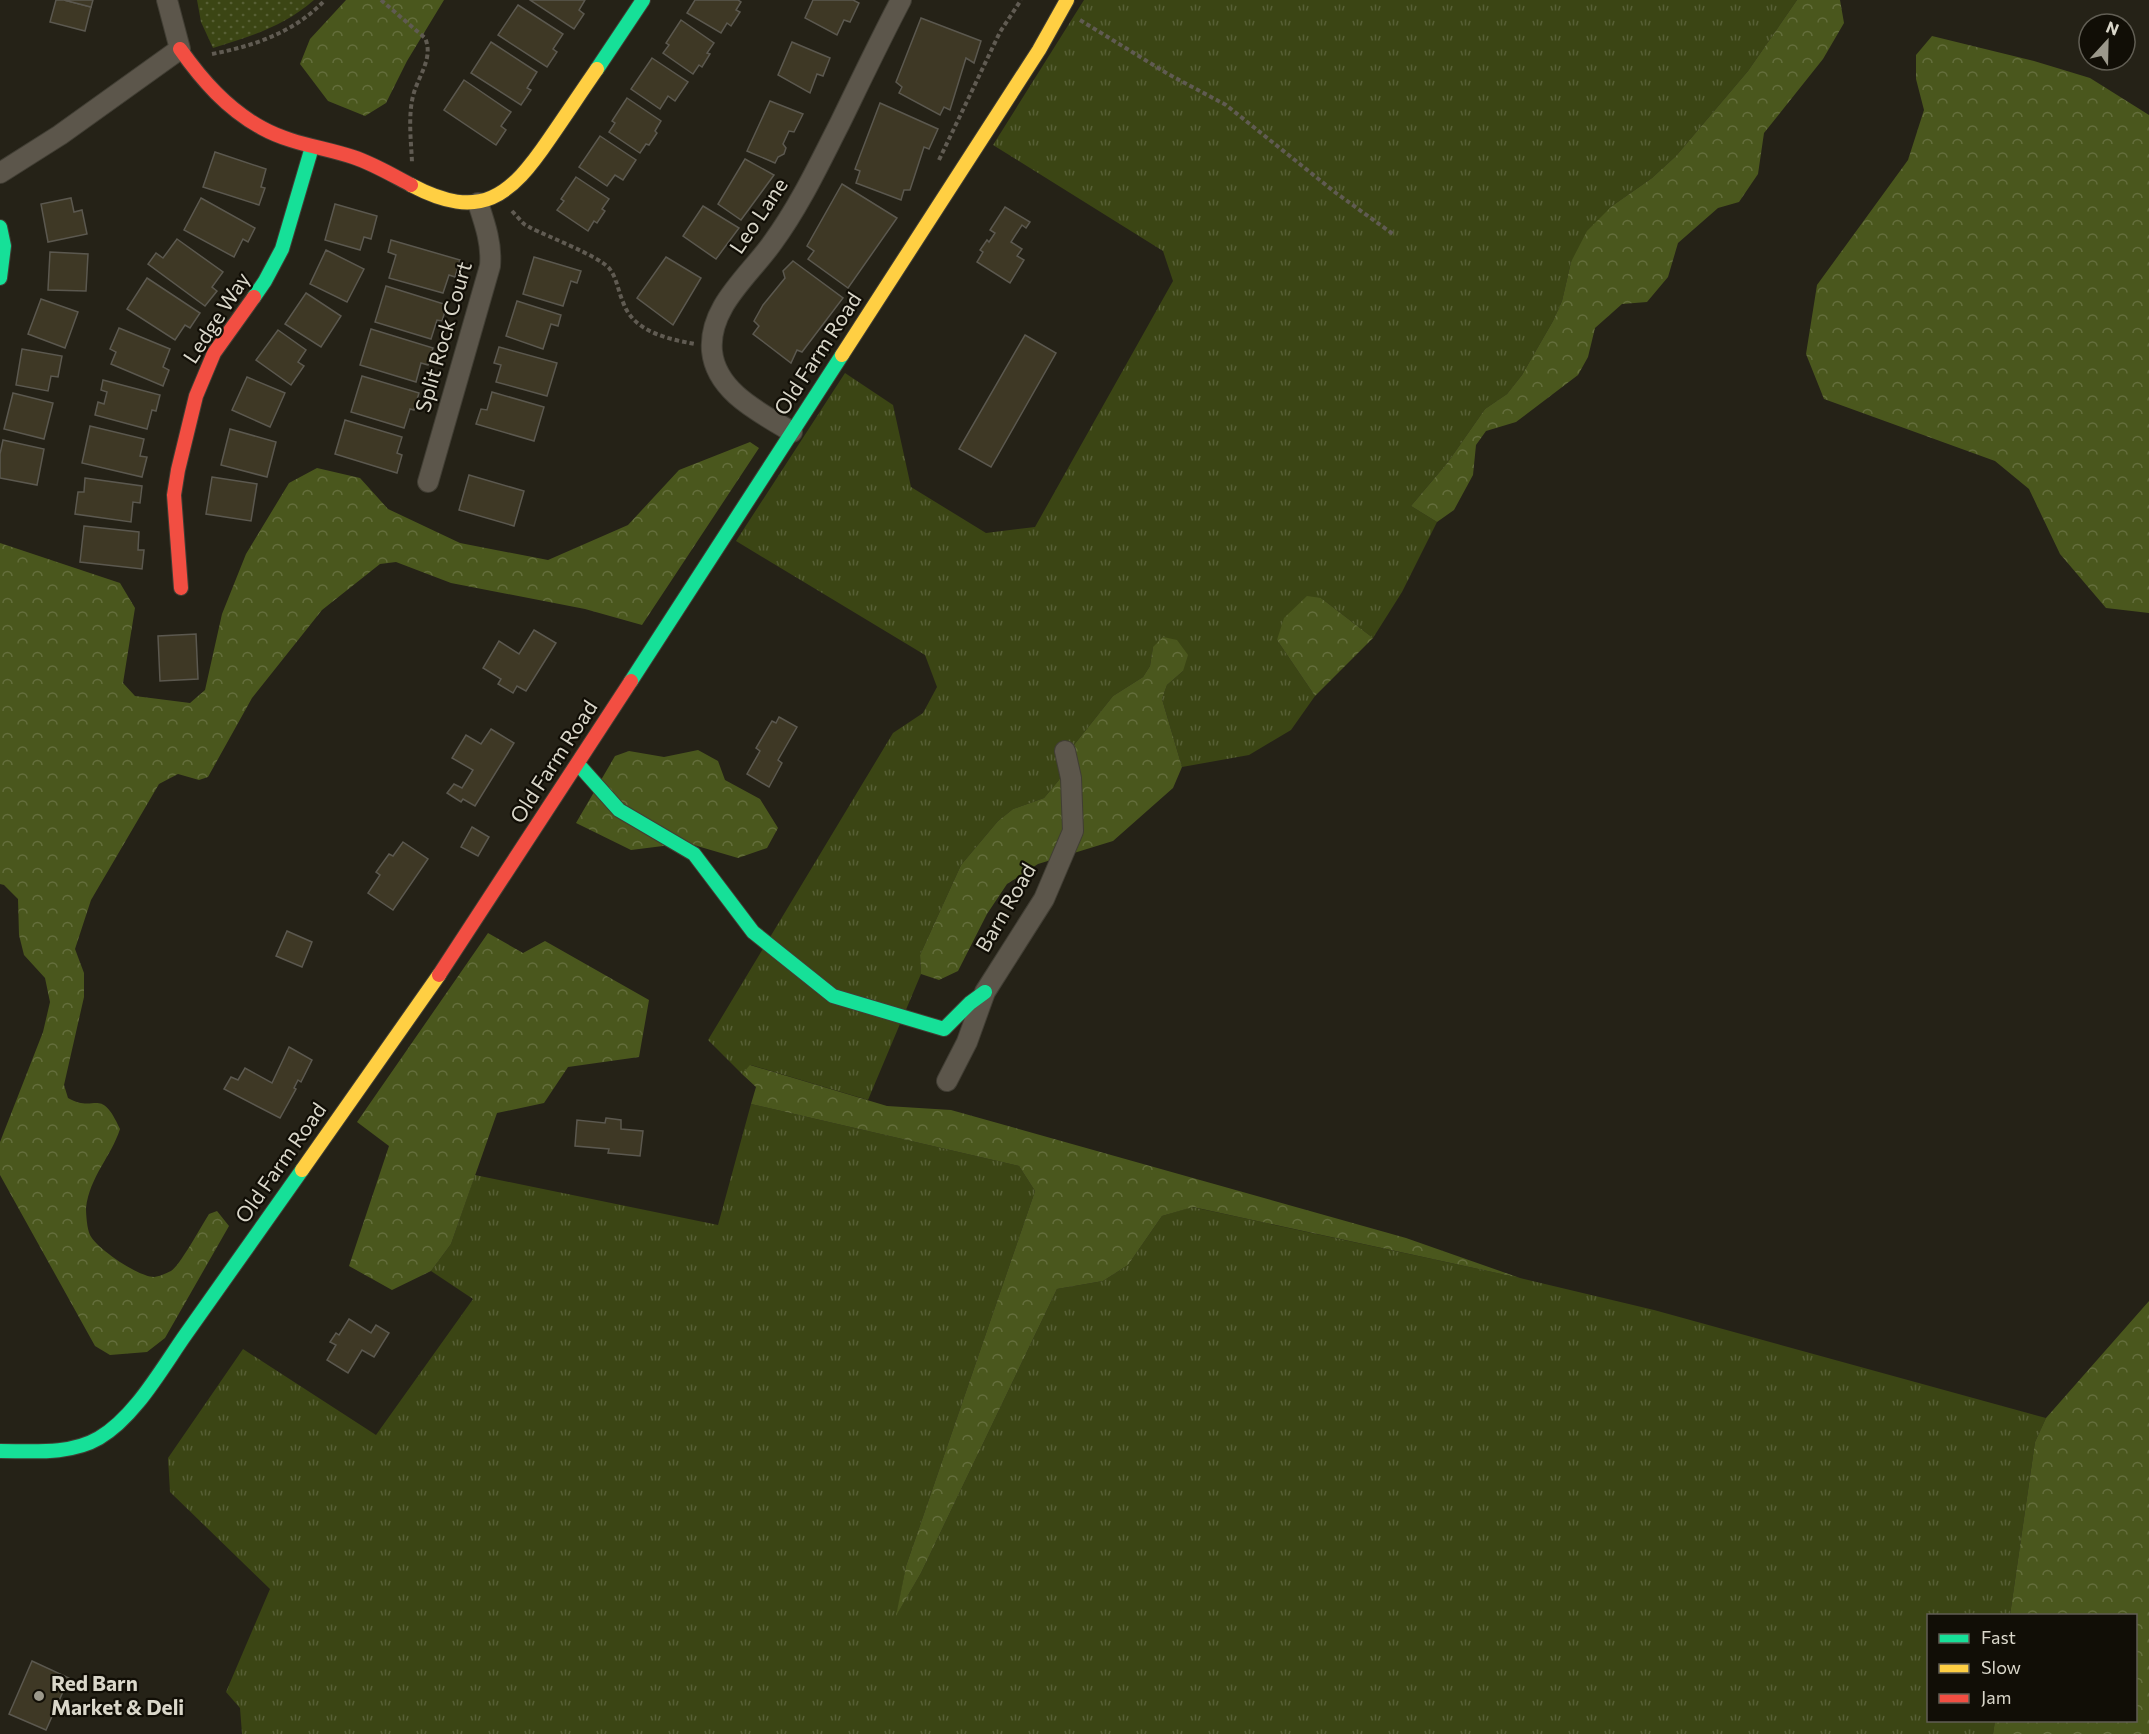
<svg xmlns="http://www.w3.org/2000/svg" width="2149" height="1734" font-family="Commissioner,sans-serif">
<defs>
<pattern id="grass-tufts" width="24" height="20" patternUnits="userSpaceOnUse" patternTransform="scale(1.5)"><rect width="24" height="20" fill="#3b4514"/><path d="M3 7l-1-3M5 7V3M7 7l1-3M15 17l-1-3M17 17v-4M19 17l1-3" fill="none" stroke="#575f35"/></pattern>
<pattern id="forest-crowns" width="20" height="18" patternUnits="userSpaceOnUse" patternTransform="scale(1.5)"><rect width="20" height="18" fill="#4a571d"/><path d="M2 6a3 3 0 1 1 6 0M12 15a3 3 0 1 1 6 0" fill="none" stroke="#646e3c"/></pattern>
<pattern id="park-dots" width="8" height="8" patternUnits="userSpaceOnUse" patternTransform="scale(1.5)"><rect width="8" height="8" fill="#3b4514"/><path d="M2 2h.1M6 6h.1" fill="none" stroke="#575f35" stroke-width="1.8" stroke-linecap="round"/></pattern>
</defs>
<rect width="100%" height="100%" fill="#252217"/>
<!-- grass -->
<g fill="url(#grass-tufts)">
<polygon points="1084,0 1797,0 1748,71 1676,156 1652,178 1612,206 1571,262 1562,301 1553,321 1522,375 1507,394 1485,409 1448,462 1411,506 1437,522 1402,592 1373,638 1321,598 1277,640 1315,696 1291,730 1249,755 1182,767 1162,699 1167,685 1183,671 1153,647 1150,666 1143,677 1113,696 1074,745 1059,780 1044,798 1013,809 998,821 961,865 920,955 921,974 868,1100 751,1065 742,1074 708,1040 893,733 923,713 937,687 925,655 736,541 845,373 893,405 911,487 986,533 1035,527 1173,281 1163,251 993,145"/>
<polygon points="751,1104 1019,1166 1035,1191 906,1566 897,1614 921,1573 1057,1289 1103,1281 1128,1265 1162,1216 1192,1207 1520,1278 1654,1310 2046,1418 2035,1442 2010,1615 1928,1616 1928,1720 1995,1721 1993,1734 242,1734 240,1708 226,1692 270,1589 170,1492 168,1458 243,1349 376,1435 473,1299 431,1271 451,1244 475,1175 718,1225"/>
</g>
<!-- forest -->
<g fill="url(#forest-crowns)">
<polygon points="346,0 444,0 407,61 386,103 365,116 328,101 300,64 310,39"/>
<polygon points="1797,0 1840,0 1844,23 1823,59 1764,133 1758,174 1739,202 1718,208 1678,243 1668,277 1647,302 1622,304 1595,328 1588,357 1578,375 1516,422 1486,431 1476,445 1473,475 1454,510 1437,522 1411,506 1448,462 1485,409 1507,394 1522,375 1553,321 1562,301 1571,262 1587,231 1612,206 1652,178 1676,156 1748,71"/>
<polygon points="1932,36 2034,61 2090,78 2149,115 2149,613 2106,608 2060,554 2029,489 1995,461 1824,399 1806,354 1817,285 1908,160 1924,110 1916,79 1916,55"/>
<path d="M750,442L759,448L642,625L585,609L451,583L396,562L380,564L322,610L252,698L208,777L199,780L178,774L159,784L91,900L75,949L84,973V997L64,1085L68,1098C96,1114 100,1085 120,1129C111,1157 90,1176 86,1208C86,1214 87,1229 90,1235C97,1249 139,1277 154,1277C158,1277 167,1273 171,1271C179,1267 202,1225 209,1214L217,1211L229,1226L165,1338L147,1352L110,1355L95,1346L0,1175V1142L43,1032L50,1002L45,978L24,955L19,935L18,899L4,885L0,884V543L120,583L135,608L123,683L135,696L190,703L205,690L222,614L246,554L289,483L317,468L360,478L388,509L460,543L548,560L628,525L679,470Z"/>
<polygon points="1307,596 1321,598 1373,638 1315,696 1277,640 1284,618"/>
<polygon points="1163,637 1177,640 1188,655 1183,671 1167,685 1162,699 1182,767 1173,788 1113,841 1038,864 1007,884 987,914 958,971 939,980 921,974 920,955 961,865 998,821 1013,809 1044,798 1059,780 1074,745 1113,696 1143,677 1150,666 1153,647"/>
<polygon points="698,750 718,761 725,780 760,799 778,828 767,848 738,858 687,843 631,850 576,823 615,756 629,751 664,757"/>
<polygon points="488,933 523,953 545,941 649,1000 639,1057 568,1067 544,1103 497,1113 451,1244 431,1271 392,1290 349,1266 389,1146 357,1122"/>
<polygon points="750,1065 887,1106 951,1110 1406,1238 1520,1278 1193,1207 1162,1216 1128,1265 1103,1281 1057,1289 921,1573 896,1616 906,1566 1035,1191 1019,1166 751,1104 756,1087 742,1074"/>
<polygon points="2149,1301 2149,1734 1993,1734 1995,1721 2136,1720 2136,1616 2010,1615 2035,1442 2046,1418"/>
</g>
<!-- park -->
<path fill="url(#park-dots)" d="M197,0H314C283,27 251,36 213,48L201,22Z"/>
<!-- building -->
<g fill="#3e3825" stroke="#5b584f" stroke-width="1.5">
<polygon points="56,0 64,0 91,7 85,31 50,22"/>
<polygon points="64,0 93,0 91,7"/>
<polygon points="530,0 585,0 579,10 584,14 574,29"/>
<polygon points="695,0 738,0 741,2 736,10 740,12 731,26 727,23 721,33 687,13"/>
<polygon points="813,0 853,0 859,3 850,22 844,20 837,35 805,18"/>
<polygon points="518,5 563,34 553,49 557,52 547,67 498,35"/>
<polygon points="921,18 981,41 974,63 966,58 950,110 944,107 940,115 899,93 902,87 896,82"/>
<polygon points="681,20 714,43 707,53 710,54 702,67 699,65 693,74 663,53 669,45 666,43"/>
<polygon points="491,42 537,72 527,88 531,90 521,105 471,73"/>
<polygon points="792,42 830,58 823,76 817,74 810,93 778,75"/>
<polygon points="652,58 688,82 675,101 668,96 660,109 631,89"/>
<polygon points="464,80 511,112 501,126 506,130 496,145 444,110"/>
<polygon points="627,98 661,121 655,131 657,133 649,145 646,144 640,153 609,132 615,123 612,121"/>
<polygon points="770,101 803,114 794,132 789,131 783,144 786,148 784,154 778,157 775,163 747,151"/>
<polygon points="880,103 938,129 929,149 924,147 910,190 904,190 901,200 856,183 860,171 855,169"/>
<polygon points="600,136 636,160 623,180 615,175 607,186 579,167"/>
<polygon points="215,152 266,169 261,187 265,188 259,205 203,187"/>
<polygon points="745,159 774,175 741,220 718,204"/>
<polygon points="576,177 609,199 602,209 605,211 597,223 594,221 588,231 557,210 564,201 561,199"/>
<polygon points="842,184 897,218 848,288 808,259 814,251 807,246"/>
<polygon points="71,198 74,212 82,210 87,234 48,242 41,204"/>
<polygon points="201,198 255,228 248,242 243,239 234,257 184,230"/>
<polygon points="335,204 377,216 371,239 364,237 360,250 325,240"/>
<polygon points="703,206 739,228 716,259 683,236"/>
<polygon points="1005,207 1030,222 1026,228 1022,225 1011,242 1022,249 1017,256 1024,260 1010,283 977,262 983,252 980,250 987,240 989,242 995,233 990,230"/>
<polygon points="177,239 223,272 212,287 217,291 205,306 148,264 156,253 163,258"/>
<polygon points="391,240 460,260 455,277 449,275 443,293 389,278 396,255 388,252"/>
<polygon points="326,250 364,269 347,302 310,284"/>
<polygon points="50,252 88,254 86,291 48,290"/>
<polygon points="534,257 581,271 577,283 571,281 563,306 523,294"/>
<polygon points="666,257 701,278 673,325 637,298"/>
<polygon points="793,261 843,298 802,352 797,350 791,363 753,334 759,326 754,321 763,305 785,278 783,271"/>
<polygon points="147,278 200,313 190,328 185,325 175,340 127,309"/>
<polygon points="386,286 447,305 442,321 437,320 431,339 375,322"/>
<polygon points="306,293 341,316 321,347 285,324"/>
<polygon points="41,299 78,312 65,348 28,334"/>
<polygon points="517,301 561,315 558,326 551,324 543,349 506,336"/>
<polygon points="119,328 170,349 163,367 169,370 163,386 111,364 116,352 110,349"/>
<polygon points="371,329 433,348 428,365 421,363 416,382 360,365"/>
<polygon points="278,330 306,350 298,362 304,366 291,385 256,360"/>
<polygon points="1025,335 1056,353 991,467 959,449"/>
<polygon points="499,347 557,363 547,396 496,382 501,365 494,363"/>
<polygon points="22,349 62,356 58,377 51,376 48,391 16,385"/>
<polygon points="362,376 419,393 414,410 410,409 404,428 351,412"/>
<polygon points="247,377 285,393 270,427 232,410"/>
<polygon points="103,380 160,395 156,411 152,410 147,429 95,415 98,402 104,404 107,392 101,390"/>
<polygon points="492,392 544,407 534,441 476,424 481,409 487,410"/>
<polygon points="13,393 53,403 44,439 4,429"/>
<polygon points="345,420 402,437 397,453 402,455 397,473 335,454"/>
<polygon points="90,426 144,439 140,456 147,457 142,477 82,463"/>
<polygon points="230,429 276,442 267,477 221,465"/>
<polygon points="3,440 44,449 37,485 0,478 0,454"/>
<polygon points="469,475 524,491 514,526 459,510"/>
<polygon points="212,477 257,484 251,521 206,514"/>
<polygon points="85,478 142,486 140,503 133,502 131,522 75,514 78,492 84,492"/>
<polygon points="84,526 139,532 138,550 144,550 142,569 80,562"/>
<polygon points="534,630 556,643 526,691 517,686 513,693 498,684 501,679 483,668 499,641 519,654"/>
<polygon points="196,634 198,679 160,681 158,636"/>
<polygon points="779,717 797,727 778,760 782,763 769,787 747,774 760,751 756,748 772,721 776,723"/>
<polygon points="491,729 514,743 475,806 463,799 461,802 447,793 454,784 462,788 473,770 452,758 466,735 481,744"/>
<polygon points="472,827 489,837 478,856 461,847"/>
<polygon points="403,842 428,859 393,910 368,893 380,875 376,872 389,854 393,856"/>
<polygon points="287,931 312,942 302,967 276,956"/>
<polygon points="289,1047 312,1060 301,1082 298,1080 294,1088 296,1089 280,1118 224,1089 231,1077 238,1080 245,1068 272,1083"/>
<polygon points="606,1118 621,1120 621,1129 643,1131 640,1156 608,1153 609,1149 575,1146 577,1120 605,1123"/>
<polygon points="349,1319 371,1333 376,1325 389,1333 374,1357 362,1350 348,1373 327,1360 336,1345 330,1342 336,1333 339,1335"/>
<polygon points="32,1661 69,1678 46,1730 9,1714"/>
</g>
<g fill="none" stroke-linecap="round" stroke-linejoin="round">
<defs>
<g id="street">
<polyline points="0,173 60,135 180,49 167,0"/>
<path d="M792,432C761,413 716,392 712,351C708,307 750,275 773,242C800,205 819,164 840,123C860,82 880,40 901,0"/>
<path d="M428,482L490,266C492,244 485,224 478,203"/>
<polyline points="947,1081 967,1042 985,992 1044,899 1073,831 1071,778 1065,751"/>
</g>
<g id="fast">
<polyline points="597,69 643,0"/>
<polyline points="0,227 4,246 0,278"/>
<polyline points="254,297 265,281 282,249 312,147"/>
<polyline points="631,681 842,355"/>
<polyline points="578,764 619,810 694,854 753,932 833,996 944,1029 970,1003 985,992"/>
<path d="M0,1451C32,1451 70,1455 99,1438C135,1417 162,1368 186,1334C225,1279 264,1224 302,1170"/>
</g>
<g id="slow">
<path d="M411,185C481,222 510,197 550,138C566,115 581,92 597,69"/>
<polyline points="842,355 1039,50 1067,0"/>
<polyline points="302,1170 439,975"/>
</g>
<g id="jam">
<path d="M180,49C202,80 227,109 262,128C291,144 323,147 353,157C374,164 392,175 411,185"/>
<polyline points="181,588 174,495 178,470 196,396 214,353 254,297"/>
<polyline points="439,975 631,681"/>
</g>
</defs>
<!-- street casing -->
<use href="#street" stroke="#413e34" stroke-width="22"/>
<!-- fast casing -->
<use href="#fast" stroke="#413e34" stroke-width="16"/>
<!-- slow casing -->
<use href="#slow" stroke="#413e34" stroke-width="16"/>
<!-- jam casing -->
<use href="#jam" stroke="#413e34" stroke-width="16"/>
<!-- path -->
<g stroke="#605b52" stroke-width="4" stroke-dasharray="4.5 3" stroke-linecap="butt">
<path d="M381,0L425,38C434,58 418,76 413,96C408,117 411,140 412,162"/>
<polyline points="1080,20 1168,74 1226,105 1336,193 1393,234"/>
<path d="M212,54C254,46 295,32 325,0"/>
<polyline points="939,160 1000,32 1021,0"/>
<path d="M512,211L524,224L531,228C549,237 598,256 609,268C617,278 618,291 623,302C633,332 668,339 695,344"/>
</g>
<!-- street -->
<use href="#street" stroke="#5c564b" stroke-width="20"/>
<!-- fast -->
<use href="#fast" stroke="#16e098" stroke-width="14"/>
<!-- slow -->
<use href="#slow" stroke="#ffcf43" stroke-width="14"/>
<!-- jam -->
<use href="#jam" stroke="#f24e42" stroke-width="14"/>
</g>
<!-- markers -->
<circle fill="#9b988b" stroke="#110e06" stroke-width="2" cx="39" cy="1696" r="6"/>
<g text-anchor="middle" stroke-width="4.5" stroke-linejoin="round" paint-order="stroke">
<!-- street labels -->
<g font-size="21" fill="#dad7ca" stroke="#110e06">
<text transform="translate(759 216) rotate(-56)" y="7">Leo Lane</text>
<text transform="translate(217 318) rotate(-57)" y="7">Ledge Way</text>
<text transform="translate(444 337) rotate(-74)" y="7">Split Rock Court</text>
<text transform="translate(818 354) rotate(-57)" y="7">Old Farm Road</text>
<text transform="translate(554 762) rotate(-57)" y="7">Old Farm Road</text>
<text transform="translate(1006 908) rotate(-60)" y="7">Barn Road</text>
<text transform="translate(281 1163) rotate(-55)" y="7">Old Farm Road</text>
</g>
<!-- poi labels -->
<g font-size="21" font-weight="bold" fill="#dad7ca" stroke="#110e06" text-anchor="start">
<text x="51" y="1691">Red Barn<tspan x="51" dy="24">Market &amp; Deli</tspan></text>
</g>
</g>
<!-- legend -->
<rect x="1927" y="1614" width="210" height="108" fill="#110e06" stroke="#615e54" stroke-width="1.5"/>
<rect x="1939" y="1634" width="30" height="9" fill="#16e098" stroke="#615e54" stroke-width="1.5"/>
<text x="1981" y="1644" font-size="18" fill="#dad7ca">Fast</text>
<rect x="1939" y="1664" width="30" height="9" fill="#ffcf43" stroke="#615e54" stroke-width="1.5"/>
<text x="1981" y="1674" font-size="18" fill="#dad7ca">Slow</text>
<rect x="1939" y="1694" width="30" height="9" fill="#f24e42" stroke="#615e54" stroke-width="1.5"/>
<text x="1981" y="1704" font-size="18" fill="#dad7ca">Jam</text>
<!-- north arrow -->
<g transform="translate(2107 42) rotate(22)"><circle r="28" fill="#110e06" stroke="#615e54" stroke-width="1.5"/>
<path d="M0-4.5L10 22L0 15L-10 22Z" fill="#9b988b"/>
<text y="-9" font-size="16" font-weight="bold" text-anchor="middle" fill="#dad7ca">N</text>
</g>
</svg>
